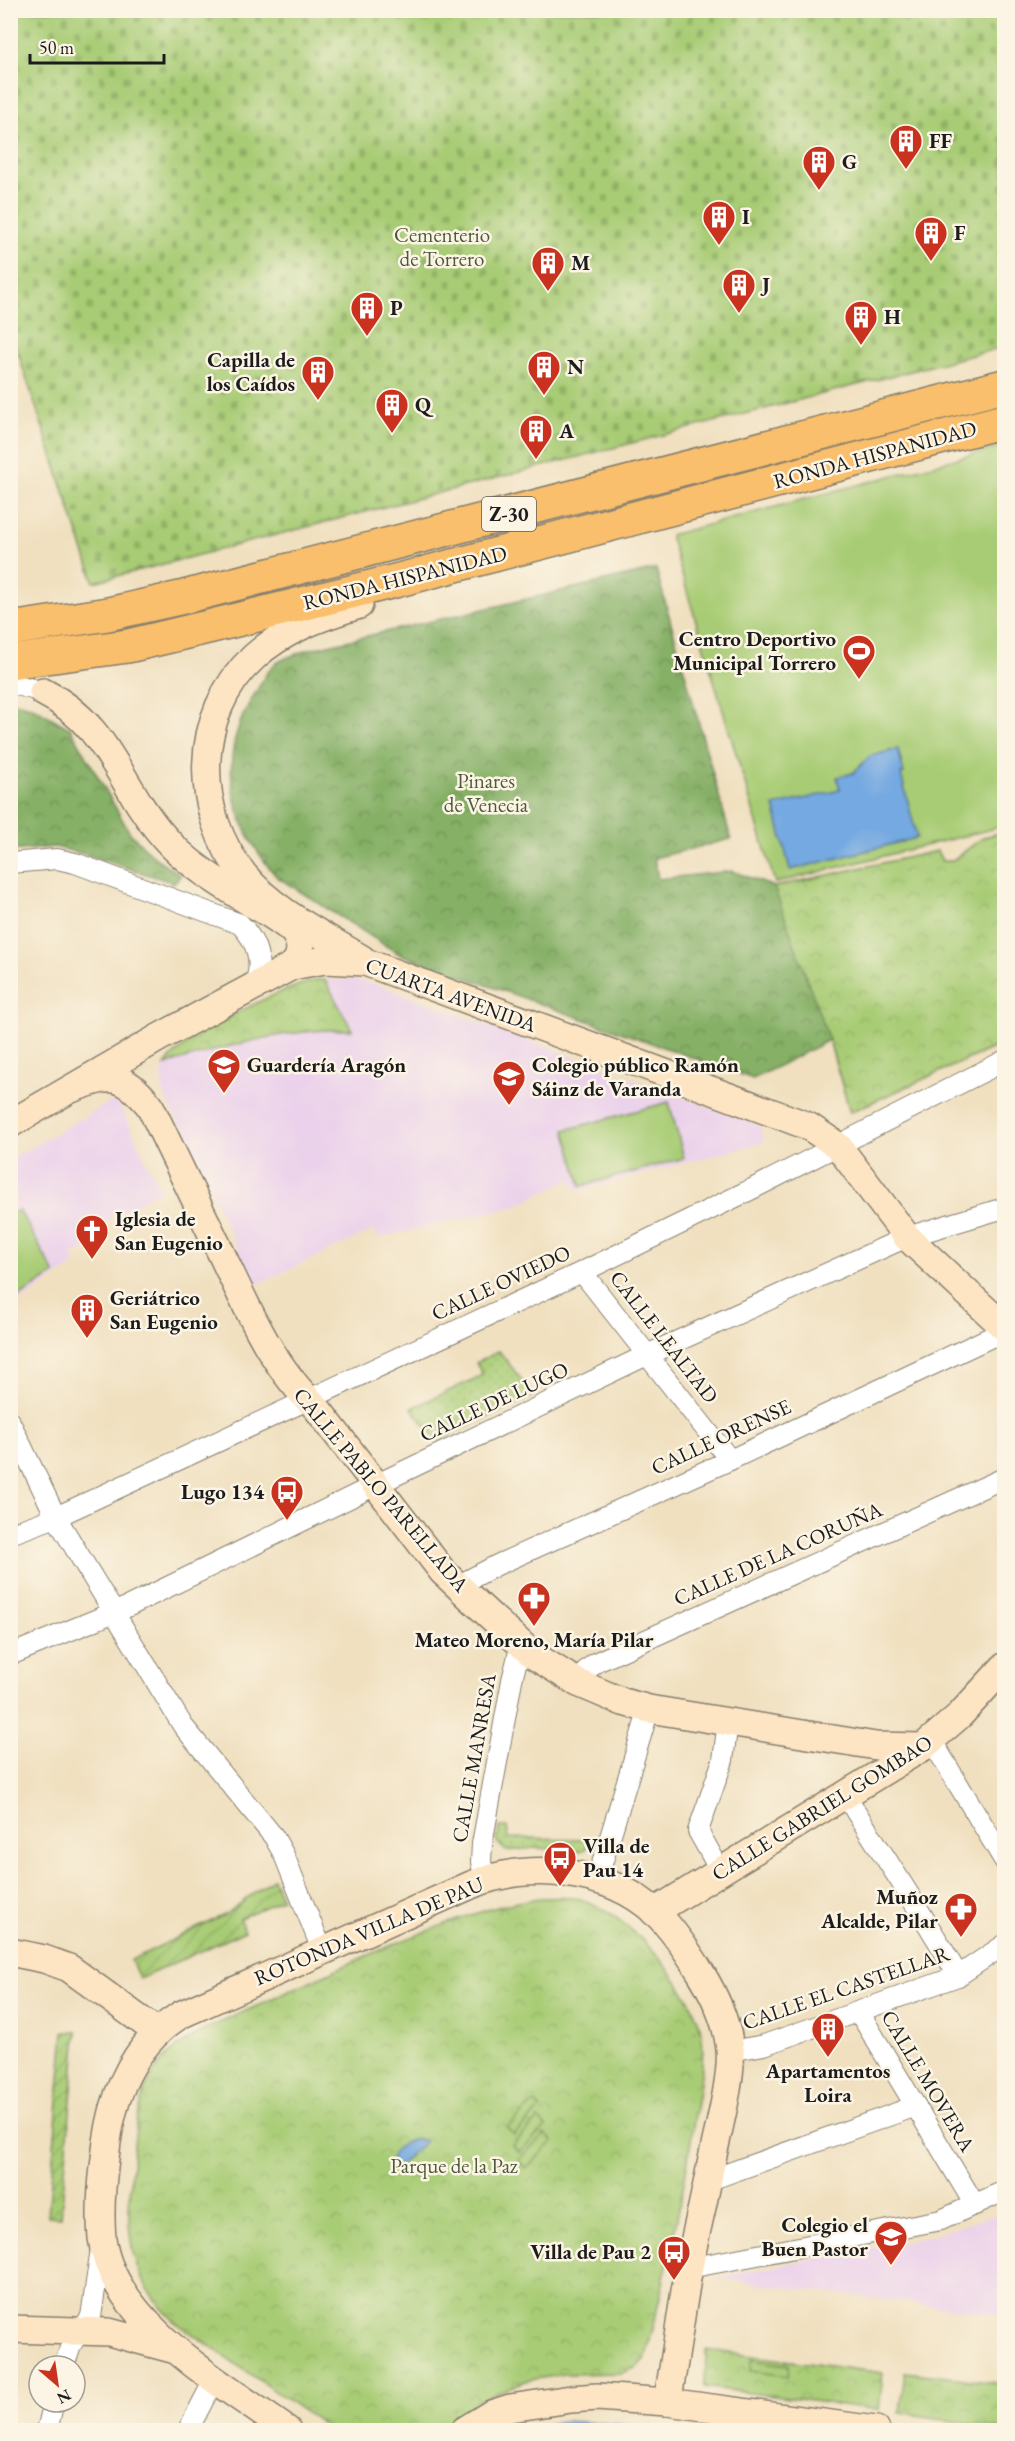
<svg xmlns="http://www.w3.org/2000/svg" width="1015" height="2441" font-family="'EB Garamond',serif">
<defs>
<pattern id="grass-dots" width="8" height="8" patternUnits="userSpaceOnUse" patternTransform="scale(1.5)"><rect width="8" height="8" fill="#a8cc75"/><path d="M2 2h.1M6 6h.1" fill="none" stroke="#90af65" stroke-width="1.8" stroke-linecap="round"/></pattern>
<pattern id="forest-crowns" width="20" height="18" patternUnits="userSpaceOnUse" patternTransform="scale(1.5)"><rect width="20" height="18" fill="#86b066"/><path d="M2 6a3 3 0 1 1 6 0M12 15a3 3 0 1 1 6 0" fill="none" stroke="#6d8e53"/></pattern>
<pattern id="cemetery-stones" width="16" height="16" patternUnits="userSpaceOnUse" patternTransform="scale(1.5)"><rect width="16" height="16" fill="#a8cc75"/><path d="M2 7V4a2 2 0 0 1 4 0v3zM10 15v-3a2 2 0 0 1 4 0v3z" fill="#90af65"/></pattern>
<pattern id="park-crowns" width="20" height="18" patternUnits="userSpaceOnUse" patternTransform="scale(1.5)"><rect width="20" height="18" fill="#a8cc75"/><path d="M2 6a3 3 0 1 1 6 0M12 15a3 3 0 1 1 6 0" fill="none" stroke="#90af65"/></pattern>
<pattern id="garden-furrows" width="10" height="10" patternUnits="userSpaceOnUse" patternTransform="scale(1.5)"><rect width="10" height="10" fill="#a8cc75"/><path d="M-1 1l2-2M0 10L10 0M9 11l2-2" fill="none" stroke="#90af65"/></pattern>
</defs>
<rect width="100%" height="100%" fill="#fcf5e5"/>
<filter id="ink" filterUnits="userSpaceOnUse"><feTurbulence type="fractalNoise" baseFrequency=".0167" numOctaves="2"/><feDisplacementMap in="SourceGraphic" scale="12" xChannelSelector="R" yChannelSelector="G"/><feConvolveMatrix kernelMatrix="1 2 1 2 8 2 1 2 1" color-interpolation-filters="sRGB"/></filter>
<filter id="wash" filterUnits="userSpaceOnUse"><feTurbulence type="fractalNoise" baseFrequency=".008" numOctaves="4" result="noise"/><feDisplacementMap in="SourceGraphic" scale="24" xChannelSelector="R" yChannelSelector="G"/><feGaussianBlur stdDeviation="1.35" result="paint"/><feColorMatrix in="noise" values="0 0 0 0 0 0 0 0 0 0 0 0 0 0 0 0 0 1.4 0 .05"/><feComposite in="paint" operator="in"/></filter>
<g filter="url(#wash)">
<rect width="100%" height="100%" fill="#f0e0c0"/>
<!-- built -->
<g fill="#ebd1eb">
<polygon points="325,980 354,980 379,985 760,1126 764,1142 577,1191 571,1179 513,1207 378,1238 373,1230 255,1285 163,1091 162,1075 165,1065 229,1045 274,1035 325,1029 351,1030"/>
<polygon points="112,1101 119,1103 160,1190 102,1223 109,1237 72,1255 75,1264 11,1308 11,1159"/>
<polygon points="1004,2211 1004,2315 715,2278 932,2236"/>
</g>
<!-- grass -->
<g fill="url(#grass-dots)" stroke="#627448" stroke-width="1.5">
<polygon points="499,1351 534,1396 437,1441 412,1408 483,1375 476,1363"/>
<polygon points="499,1827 507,1827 509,1838 595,1839 591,1845 581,1851 535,1848 506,1851 497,1842"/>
</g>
<!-- forest -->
<g fill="url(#forest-crowns)" stroke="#516641" stroke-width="1.5">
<path d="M656,569L731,839L654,858L658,879L732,871L774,887L937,851L942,861L953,860L984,837L1004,832V1043L850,1112L829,1040L753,1079L399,954L277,877C229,822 214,756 256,692C261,684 266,671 274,665C281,658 298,654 307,650Z"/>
<polygon points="11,701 31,706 71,729 130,833 154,857 181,875 174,883 84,854 55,847 11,851"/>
</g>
<!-- cemetery -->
<polygon fill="url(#cemetery-stones)" stroke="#627448" stroke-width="1.5" points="10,11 1004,11 1004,347 94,582 11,332"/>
<!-- park -->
<g fill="url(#park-crowns)" stroke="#627448" stroke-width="1.5">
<polygon points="1004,832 1004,1043 850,1112 829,1040 774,887 937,851 942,861 953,860 984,837"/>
<path d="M317,980H325L352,1030C287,1028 227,1046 165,1065C187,1034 279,988 317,980Z"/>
<path d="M539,1898C552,1898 567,1896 580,1899C625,1910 697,1990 702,2037C705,2066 697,2098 693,2127C685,2183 674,2237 661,2292C656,2314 652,2337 645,2358L637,2367L622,2373L564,2374L525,2381L479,2401L439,2430H331L178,2324C137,2289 125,2246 130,2194C133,2155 134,2095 160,2063C185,2034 227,2020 261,2004C306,1983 351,1962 397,1943C444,1924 489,1906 539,1898Z"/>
<polygon points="706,2350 883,2373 879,2410 705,2387"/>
<polygon points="905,2372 1004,2384 1004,2430 900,2412"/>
</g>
<!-- garden -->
<g fill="url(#garden-furrows)" stroke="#627448" stroke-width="1.5">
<polygon points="273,1879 282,1899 240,1918 245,1931 139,1979 131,1960 226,1914"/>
<polygon points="64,2032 77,2032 61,2217 48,2216"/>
</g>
<!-- pitch -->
<g fill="#a8cc75" stroke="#627448" stroke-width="1.5">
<polygon points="1004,446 1004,826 775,883 670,535"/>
<polygon points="669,1102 684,1158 581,1186 565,1130"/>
<polygon points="19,1210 55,1274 11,1302 11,1214"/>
<polygon points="534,2102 541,2109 514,2135 507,2128"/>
<polygon points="539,2119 546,2127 519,2152 512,2145"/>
<polygon points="545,2134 553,2142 526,2168 518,2160"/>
<polygon points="752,2360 789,2365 788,2376 751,2371"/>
</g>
<!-- water -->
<g fill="#75a9e1" stroke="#48627e" stroke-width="1.5">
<polygon points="898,749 904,773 901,774 917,838 790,870 774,806 840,790 837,777 853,773 870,756"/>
<path d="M414,2138L426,2141L391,2172C388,2154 398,2145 414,2138Z"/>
<polygon points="562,2421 617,2424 667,2430 524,2430"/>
</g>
</g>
<g filter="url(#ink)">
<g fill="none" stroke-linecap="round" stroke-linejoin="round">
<defs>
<g id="street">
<polyline points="10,683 43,692"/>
<path d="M10,863L57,859L75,863L240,924C257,942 264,962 254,986"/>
<polyline points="582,1272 730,1460"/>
<polyline points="10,1422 56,1517 183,1726 274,1837 284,1855 322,1950"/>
<polyline points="10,1534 56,1517 582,1272 752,1189 1004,1061"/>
<polyline points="457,1586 497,1565 730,1460 1004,1331"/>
<polyline points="10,1655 127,1607 390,1478 649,1354 907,1237 1004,1208"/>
<polyline points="578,1683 588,1669 597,1662 1004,1478"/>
<polyline points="932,1741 1004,1860"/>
<path d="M846,1796C883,1856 924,1914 958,1976"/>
<polyline points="721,1872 698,1831 723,1760 728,1722"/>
<polyline points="485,1880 481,1862 482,1844 512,1680 521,1644"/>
<polyline points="597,1880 649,1709"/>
<polyline points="859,2012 975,2205"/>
<polyline points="730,2051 764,2045 958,1976 1004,1945"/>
<polyline points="707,2181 916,2106"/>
<polyline points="689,2268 941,2220 1004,2191"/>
<polyline points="64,2366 72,2343 91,2317 101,2248"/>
<polyline points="47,2430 54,2402"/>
<polyline points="188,2430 215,2378"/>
</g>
<g id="secondary">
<path d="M359,605C322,616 283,630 254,657C192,714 193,812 244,875C274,912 322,934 362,959"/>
<path d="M43,692C110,725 118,785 164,837C188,865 221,884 251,903C265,911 281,920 293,931C302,943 303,956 292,966"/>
<path d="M71,1089C111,1074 122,1072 150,1106C174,1155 198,1205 222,1255C247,1307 272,1367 316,1407L443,1572L488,1614L533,1655L578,1683L623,1702L649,1709L876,1746L923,1747"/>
<polyline points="10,1124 160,1037 292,966 325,960 365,962 808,1126 838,1146 907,1237 1004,1327"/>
<polyline points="654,1912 923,1747 960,1715 1004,1667"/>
<polyline points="10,1952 44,1959 69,1968 157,2032"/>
<polyline points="10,2329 109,2332 172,2349"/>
<path d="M287,2430C224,2385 112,2322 102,2238C99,2206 103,2173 107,2142C114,2091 135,2044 180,2015L471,1885C528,1861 608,1869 655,1912C673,1929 688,1952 701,1973C715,1996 727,2022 730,2049C733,2080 715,2141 709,2174C703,2205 695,2236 689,2267C681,2312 676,2357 667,2402"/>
<polyline points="465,2430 491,2414 510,2408 571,2399 597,2397 667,2402 876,2430"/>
</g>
<g id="highway">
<polyline points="10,629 108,614 184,597 1004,386"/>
<polyline points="10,662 128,646 208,627 395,581 1004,421"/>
</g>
</defs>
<!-- street casing -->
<use href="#street" stroke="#867e6e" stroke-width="22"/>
<!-- secondary casing -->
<use href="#secondary" stroke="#867e6e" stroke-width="30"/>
<!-- highway casing -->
<use href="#highway" stroke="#867e6e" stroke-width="36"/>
<!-- street -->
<use href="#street" stroke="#fff" stroke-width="20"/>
<!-- secondary -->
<use href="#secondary" stroke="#fde5c4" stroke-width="27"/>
<!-- highway -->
<use href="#highway" stroke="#f9bf6c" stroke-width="33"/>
</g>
</g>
<!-- icons -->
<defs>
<symbol id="building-pin" viewBox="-11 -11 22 30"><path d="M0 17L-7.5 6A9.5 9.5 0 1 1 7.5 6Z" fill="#c8321e" stroke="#fcf5e5"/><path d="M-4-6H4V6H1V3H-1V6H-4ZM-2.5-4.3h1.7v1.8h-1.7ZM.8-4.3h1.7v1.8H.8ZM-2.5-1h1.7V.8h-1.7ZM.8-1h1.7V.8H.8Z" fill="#fff"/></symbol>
<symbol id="stadium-pin" viewBox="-11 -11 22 30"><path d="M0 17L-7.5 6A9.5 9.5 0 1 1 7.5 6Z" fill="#c8321e" stroke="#fcf5e5"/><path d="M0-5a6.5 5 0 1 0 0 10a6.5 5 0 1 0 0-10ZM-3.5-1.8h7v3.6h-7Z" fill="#fff"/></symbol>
<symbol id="school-pin" viewBox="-11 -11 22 30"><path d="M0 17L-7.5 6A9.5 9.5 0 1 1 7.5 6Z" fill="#c8321e" stroke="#fcf5e5"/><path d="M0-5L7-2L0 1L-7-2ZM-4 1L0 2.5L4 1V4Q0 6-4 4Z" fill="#fff"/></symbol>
<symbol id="church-pin" viewBox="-11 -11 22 30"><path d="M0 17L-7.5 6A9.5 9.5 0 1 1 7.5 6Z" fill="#c8321e" stroke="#fcf5e5"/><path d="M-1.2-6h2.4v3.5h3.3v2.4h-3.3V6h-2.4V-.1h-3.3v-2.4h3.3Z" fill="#fff"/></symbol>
<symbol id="bus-pin" viewBox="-11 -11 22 30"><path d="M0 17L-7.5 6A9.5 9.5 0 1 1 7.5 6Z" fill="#c8321e" stroke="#fcf5e5"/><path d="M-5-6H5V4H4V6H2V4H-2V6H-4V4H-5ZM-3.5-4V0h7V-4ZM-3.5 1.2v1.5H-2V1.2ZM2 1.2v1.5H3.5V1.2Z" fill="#fff"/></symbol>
<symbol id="pharmacy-pin" viewBox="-11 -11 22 30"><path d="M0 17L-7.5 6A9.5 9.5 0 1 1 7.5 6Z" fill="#c8321e" stroke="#fcf5e5"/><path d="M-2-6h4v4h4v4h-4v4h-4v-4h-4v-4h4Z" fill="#fff"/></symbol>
</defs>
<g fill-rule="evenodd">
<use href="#building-pin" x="887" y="122" width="38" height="52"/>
<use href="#building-pin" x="800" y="143" width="38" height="52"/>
<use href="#building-pin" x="700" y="198" width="38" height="52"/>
<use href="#building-pin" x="912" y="214" width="38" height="52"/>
<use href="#building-pin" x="529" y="244" width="38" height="52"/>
<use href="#building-pin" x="720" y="266" width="38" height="52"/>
<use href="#building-pin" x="348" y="289" width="38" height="52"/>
<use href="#building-pin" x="842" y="298" width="38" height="52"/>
<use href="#building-pin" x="525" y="348" width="38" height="52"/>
<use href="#building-pin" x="299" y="353" width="38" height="52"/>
<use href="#building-pin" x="373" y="386" width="38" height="52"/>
<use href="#building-pin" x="517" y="412" width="38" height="52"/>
<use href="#stadium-pin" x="840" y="632" width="38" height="52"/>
<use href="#school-pin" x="205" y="1046" width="38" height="52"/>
<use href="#school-pin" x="490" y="1058" width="38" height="52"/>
<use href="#church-pin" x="73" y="1212" width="38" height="52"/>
<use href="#building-pin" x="68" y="1291" width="38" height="52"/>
<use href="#bus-pin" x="268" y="1473" width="38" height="52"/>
<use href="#pharmacy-pin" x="515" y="1579" width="38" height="52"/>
<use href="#bus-pin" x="541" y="1839" width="38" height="52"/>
<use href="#pharmacy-pin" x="942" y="1890" width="38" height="52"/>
<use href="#building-pin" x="809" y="2010" width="38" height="52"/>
<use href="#school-pin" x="872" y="2218" width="38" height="52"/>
<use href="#bus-pin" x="655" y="2233" width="38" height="52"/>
</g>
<g text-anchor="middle" stroke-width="5" stroke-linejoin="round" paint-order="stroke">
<!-- shield labels -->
<rect fill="#fcf5e5" stroke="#5f5d58" stroke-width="1.5" x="482" y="497" width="54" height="34" rx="4.5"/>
<g font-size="20" font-weight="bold" fill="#1c1c1c">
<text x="509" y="521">Z-30</text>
</g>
<!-- poi labels -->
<g font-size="21" font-weight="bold" fill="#1c1c1c" stroke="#fcf5e5" text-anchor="start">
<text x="929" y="148">FF</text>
<text x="842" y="169">G</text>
<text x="742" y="224">I</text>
<text x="954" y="240">F</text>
<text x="571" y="270">M</text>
<text x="762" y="292">J</text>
<text x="390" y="315">P</text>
<text x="884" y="324">H</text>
<text x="295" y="367" text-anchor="end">Capilla de<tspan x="295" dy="24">los Caídos</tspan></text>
<text x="567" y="374">N</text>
<text x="415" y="412">Q</text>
<text x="559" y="438">A</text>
<text x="836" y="646" text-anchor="end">Centro Deportivo<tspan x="836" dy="24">Municipal Torrero</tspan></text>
<text x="247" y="1072">Guardería Aragón</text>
<text x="532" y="1072">Colegio público Ramón<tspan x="532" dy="24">Sáinz de Varanda</tspan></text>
<text x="115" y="1226">Iglesia de<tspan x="115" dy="24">San Eugenio</tspan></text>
<text x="110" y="1305">Geriátrico<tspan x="110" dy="24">San Eugenio</tspan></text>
<text x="264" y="1499" text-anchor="end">Lugo 134</text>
<text x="534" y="1647" text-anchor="middle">Mateo Moreno, María Pilar</text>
<text x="583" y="1853">Villa de<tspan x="583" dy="24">Pau 14</tspan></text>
<text x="938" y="1904" text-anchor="end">Muñoz<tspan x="938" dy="24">Alcalde, Pilar</tspan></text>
<text x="828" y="2078" text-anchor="middle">Apartamentos<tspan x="828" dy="24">Loira</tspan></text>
<text x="868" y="2232" text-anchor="end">Colegio el<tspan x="868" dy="24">Buen Pastor</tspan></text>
<text x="651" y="2259" text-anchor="end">Villa de Pau 2</text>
</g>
<!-- park labels -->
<g font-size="21" fill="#4d5a3b" stroke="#fcf5e5">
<text x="442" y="242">Cementerio<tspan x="442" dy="24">de Torrero</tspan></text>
<text x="486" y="788">Pinares<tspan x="486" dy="24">de Venecia</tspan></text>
<text x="454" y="2173">Parque de la Paz</text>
</g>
<!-- street labels -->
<g font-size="21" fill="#1c1c1c" stroke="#fcf5e5">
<text transform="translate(875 455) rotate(-15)" y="7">RONDA HISPANIDAD</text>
<text transform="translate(405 578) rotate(-14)" y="7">RONDA HISPANIDAD</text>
<text transform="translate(451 995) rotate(20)" y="7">CUARTA AVENIDA</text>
<text transform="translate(501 1283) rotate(-25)" y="7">CALLE OVIEDO</text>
<text transform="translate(664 1337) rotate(52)" y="7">CALLE LEALTAD</text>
<text transform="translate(494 1402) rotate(-25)" y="7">CALLE DE LUGO</text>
<text transform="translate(721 1437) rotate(-25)" y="7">CALLE ORENSE</text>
<text transform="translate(381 1490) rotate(50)" y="7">CALLE PABLO PARELLADA</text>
<text transform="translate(778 1554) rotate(-24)" y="7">CALLE DE LA CORUÑA</text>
<text transform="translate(474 1758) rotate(-80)" y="7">CALLE MANRESA</text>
<text transform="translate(822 1808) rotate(-32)" y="7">CALLE GABRIEL GOMBAO</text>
<text transform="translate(369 1931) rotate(-23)" y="7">ROTONDA VILLA DE PAU</text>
<text transform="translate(846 1988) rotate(-19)" y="7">CALLE EL CASTELLAR</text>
<text transform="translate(928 2081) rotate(59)" y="7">CALLE MOVERA</text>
</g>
</g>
<!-- margin -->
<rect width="1015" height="2441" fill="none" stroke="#fcf5e5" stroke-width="36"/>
<!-- north arrow -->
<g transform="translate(57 2384) rotate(151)"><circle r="28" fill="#fcf5e5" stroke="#a29e95" stroke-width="1.5"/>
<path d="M0-4.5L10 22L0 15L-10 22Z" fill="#c8321e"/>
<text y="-9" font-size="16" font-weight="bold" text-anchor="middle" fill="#1c1c1c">N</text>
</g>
<!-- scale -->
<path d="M30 54v9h134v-9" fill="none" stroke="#1c1c1c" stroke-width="3"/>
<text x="39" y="54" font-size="18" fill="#1c1c1c" stroke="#fcf5e5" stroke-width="4.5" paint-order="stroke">50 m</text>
</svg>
